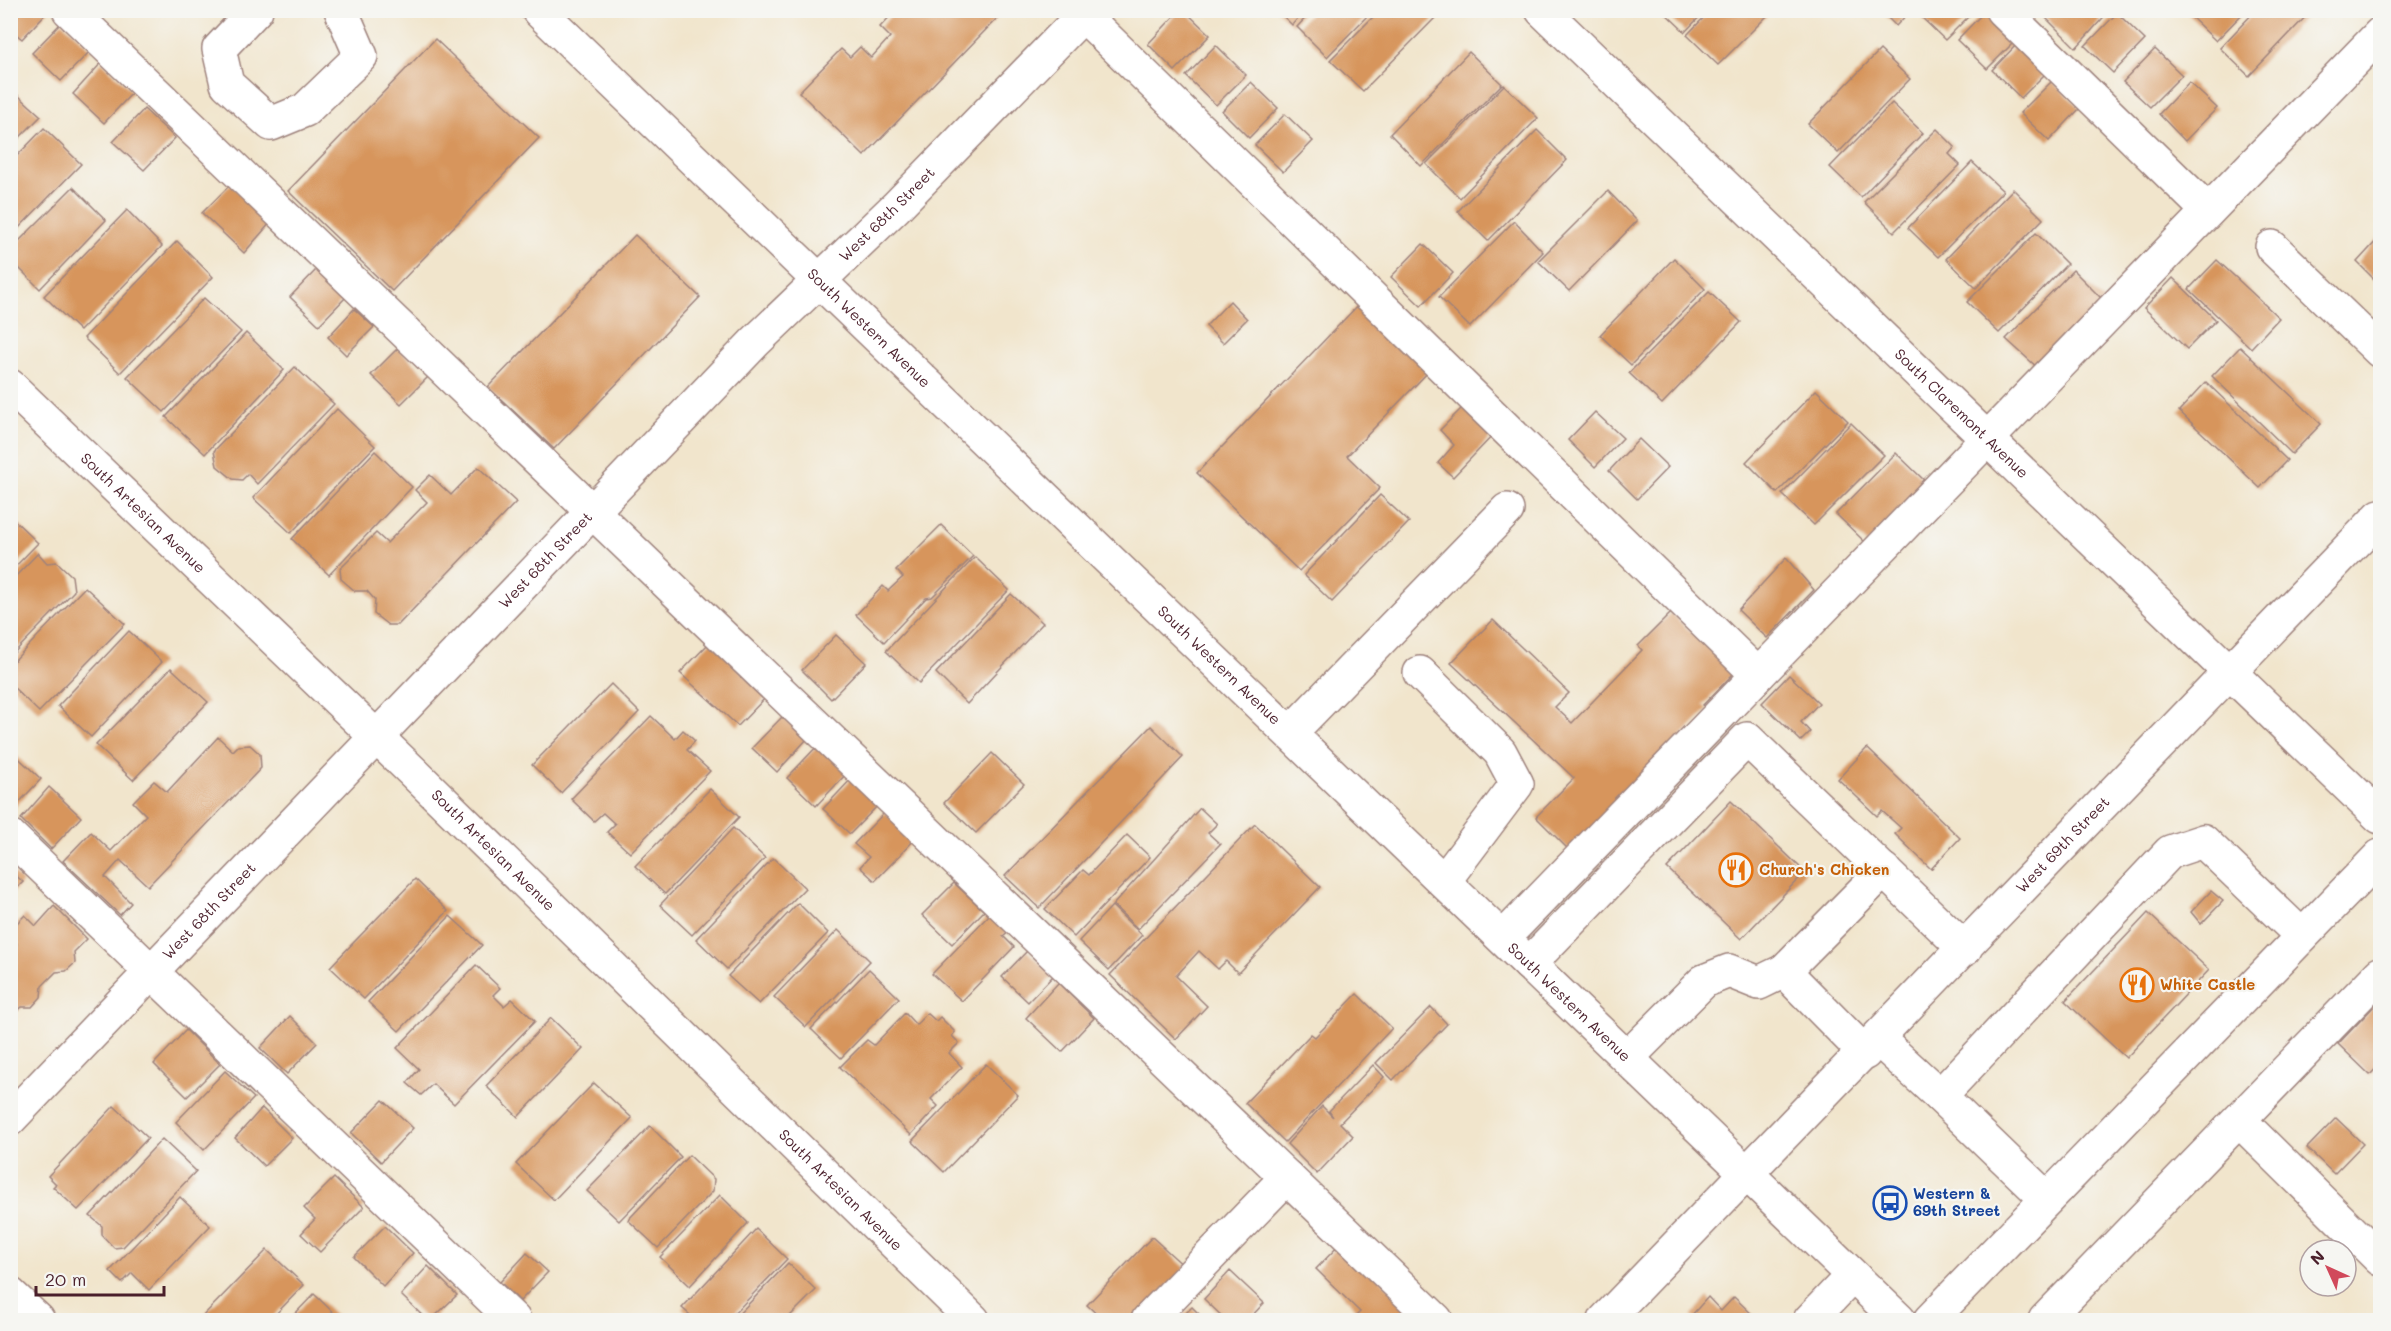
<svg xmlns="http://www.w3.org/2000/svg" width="2391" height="1331" font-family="Mali,sans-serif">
<rect width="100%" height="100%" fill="#f6f6f2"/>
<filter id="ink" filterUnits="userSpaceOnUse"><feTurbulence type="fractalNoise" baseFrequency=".0167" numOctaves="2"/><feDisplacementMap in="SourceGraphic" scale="12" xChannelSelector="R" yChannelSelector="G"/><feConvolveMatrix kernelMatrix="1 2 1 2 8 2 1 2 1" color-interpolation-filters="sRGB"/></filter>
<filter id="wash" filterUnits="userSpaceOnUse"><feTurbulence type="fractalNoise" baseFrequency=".008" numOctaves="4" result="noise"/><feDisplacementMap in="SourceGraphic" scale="24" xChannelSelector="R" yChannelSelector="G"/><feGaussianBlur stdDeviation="1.35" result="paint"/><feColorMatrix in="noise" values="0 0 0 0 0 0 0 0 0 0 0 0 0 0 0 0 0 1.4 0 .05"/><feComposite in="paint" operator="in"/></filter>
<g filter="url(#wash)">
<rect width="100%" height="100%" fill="#f1e5cc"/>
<g id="blocks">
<!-- building -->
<g fill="#d7955b">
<polygon points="10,10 49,10 22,39 10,29"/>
<polygon points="896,10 1005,10 864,156 799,92 841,49 850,57 860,47 871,58 890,37 880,27"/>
<polygon points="1180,10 1184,10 1210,35 1175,71 1148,44"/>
<polygon points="1277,10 1305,10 1292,25"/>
<polygon points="1313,10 1373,10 1327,57 1297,27"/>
<polygon points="1380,10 1427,10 1435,18 1363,91 1330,60"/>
<polygon points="1662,10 1706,10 1685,32"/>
<polygon points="1711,10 1773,10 1718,65 1687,35"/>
<polygon points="1880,10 1911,10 1896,26"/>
<polygon points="1919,10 1975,10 1945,40 1917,13"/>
<polygon points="1986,10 1988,10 2017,39 1987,69 1957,40"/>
<polygon points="2049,10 2110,10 2076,48 2044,16"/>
<polygon points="2190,10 2246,10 2216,41 2187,13"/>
<polygon points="2256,10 2312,10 2249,76 2220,48"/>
<polygon points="2117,13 2145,40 2113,73 2085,46"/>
<polygon points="62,22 91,50 61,81 32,53"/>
<polygon points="435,39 539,138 392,291 288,191"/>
<polygon points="2019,42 2048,71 2021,98 1992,70"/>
<polygon points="1216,45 1246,75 1216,105 1186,76"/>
<polygon points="2155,49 2182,75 2150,107 2123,82"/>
<polygon points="1880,50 1910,79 1838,153 1808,124"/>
<polygon points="1469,52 1502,84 1421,166 1390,134"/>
<polygon points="102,62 133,92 104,123 73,94"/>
<polygon points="2052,81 2080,108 2049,141 2020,113"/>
<polygon points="1251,82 1278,108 1249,138 1222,111"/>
<polygon points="2189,82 2217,108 2185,141 2159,114"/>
<polygon points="1504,85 1538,118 1460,198 1426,164"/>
<polygon points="10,88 41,116 10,147"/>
<polygon points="1892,103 1923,133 1861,197 1830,167"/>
<polygon points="144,109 175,138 144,170 113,142"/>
<polygon points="1285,114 1313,141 1283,172 1255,145"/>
<polygon points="44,128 81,164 10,237 10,163"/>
<polygon points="1937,129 1955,147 1949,154 1960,165 1894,232 1864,202"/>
<polygon points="1537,130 1567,160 1488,241 1458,211"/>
<polygon points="1972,162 2003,191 1938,257 1908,228"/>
<polygon points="231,184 271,222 244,253 202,213"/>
<polygon points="73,187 106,220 40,289 10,259 10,250"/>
<polygon points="2013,189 2043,219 1976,288 1946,259"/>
<polygon points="1608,191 1637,221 1569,291 1538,261"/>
<polygon points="127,210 162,246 80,331 44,296"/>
<polygon points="1514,221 1543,252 1470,327 1439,297"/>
<polygon points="2036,233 2067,264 1999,333 1967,302"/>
<polygon points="635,235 700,297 554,449 488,387"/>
<polygon points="2380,237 2380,285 2357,262"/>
<polygon points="177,241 213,277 120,373 84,338"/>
<polygon points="1423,244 1453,273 1421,306 1391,277"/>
<polygon points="1674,258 1705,289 1631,365 1600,335"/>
<polygon points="2217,260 2279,318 2251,348 2189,289"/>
<polygon points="316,270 346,297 319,325 290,297"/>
<polygon points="2073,270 2104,301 2039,369 2006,339"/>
<polygon points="2173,278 2216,320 2187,349 2144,308"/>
<polygon points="1709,292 1741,322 1662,404 1629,373"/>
<polygon points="204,298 241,332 164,412 127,377"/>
<polygon points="1363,300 1433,367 1347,456 1380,488 1299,571 1197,473"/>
<polygon points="1230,301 1247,319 1223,343 1206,326"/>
<polygon points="354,309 374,327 346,355 328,337"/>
<polygon points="246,333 284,370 205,454 166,417"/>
<polygon points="2240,347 2321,424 2292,454 2212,376"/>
<polygon points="398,348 428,377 401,404 371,375"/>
<polygon points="295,367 334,404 257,484 248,474 242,480 233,479 217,466 214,451"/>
<polygon points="2206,382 2287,460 2260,488 2179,411"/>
<polygon points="1816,390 1848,421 1777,493 1746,462"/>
<polygon points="1465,405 1495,433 1453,477 1438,463 1454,445 1440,430"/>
<polygon points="337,409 375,446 291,533 253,498"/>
<polygon points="1595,412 1623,438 1595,467 1568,440"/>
<polygon points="1851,423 1884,455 1814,525 1782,494"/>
<polygon points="1639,439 1668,467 1637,499 1609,471"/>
<polygon points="375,451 412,487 329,575 292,539"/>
<polygon points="1896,453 1927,483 1867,544 1836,514"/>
<polygon points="478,467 516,502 398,625 388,625 374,614 375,600 367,591 355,591 341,579 340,569 376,533 387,543 427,502 415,490 430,475 451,495"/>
<polygon points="1380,495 1409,522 1332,602 1304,575"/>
<polygon points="10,516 38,543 10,572"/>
<polygon points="941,525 973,556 932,597 926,598 884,642 856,615 883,586 888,591 903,577 896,570"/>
<polygon points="38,553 47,563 57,562 72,576 74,591 10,657 10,582"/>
<polygon points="975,557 1009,590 919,683 886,651"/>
<polygon points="1786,558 1814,590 1767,638 1738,610"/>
<polygon points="85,587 125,624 39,712 10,684 10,665"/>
<polygon points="1011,594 1043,623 967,704 936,673"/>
<polygon points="1671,613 1734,673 1703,705 1708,709 1571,852 1536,817 1574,778 1451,663 1493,620 1569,693 1555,707 1572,723 1642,650 1638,646"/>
<polygon points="129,631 162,662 91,737 58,706"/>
<polygon points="836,635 866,663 831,699 802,670"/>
<polygon points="711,641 767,696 738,726 680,673"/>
<polygon points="171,668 208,702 133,780 96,745"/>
<polygon points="1789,675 1819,703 1801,722 1810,732 1801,741 1762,703"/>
<polygon points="611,684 639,712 561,793 532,765"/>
<polygon points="651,716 675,739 683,730 695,741 687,750 710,771 630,853 607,832 615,824 603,813 594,821 571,799"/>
<polygon points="783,716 807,739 777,772 752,748"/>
<polygon points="1151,726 1183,757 1039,908 1005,876"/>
<polygon points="218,737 233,751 238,746 250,745 260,754 261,768 148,886 120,860 105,877 131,903 120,915 63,861 91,832 111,851 146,815 133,802 154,781 167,792"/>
<polygon points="819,744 848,772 816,806 787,778"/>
<polygon points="1867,748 1960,838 1931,869 1895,834 1901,828 1882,811 1877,816 1838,779"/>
<polygon points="10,750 41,779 12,810 10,808"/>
<polygon points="992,753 1024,784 976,833 944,803"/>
<polygon points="853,777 880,803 850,834 823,809"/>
<polygon points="49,787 81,817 51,849 21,819"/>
<polygon points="710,789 739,817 665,894 635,866"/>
<polygon points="1731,801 1805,872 1741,939 1667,868"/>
<polygon points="1200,808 1217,824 1208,833 1220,844 1138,929 1113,905"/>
<polygon points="885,812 915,839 875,881 860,867 869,857 854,844"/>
<polygon points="1255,824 1320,887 1238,973 1226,961 1218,969 1199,951 1176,976 1207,1006 1176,1039 1110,975"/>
<polygon points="733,828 765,858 692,935 660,905"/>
<polygon points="1127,835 1150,857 1074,937 1045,909 1083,870 1089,875"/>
<polygon points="773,858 805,888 727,969 696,939"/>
<polygon points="10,870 23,882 10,895"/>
<polygon points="415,879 448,911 364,999 330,967"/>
<polygon points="954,883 984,911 952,944 922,915"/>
<polygon points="2211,891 2223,901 2201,924 2191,912"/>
<polygon points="798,903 828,933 759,1004 728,976"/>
<polygon points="54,906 87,939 74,952 75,963 66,971 56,972 42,986 41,997 32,1007 22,1007 10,1017 10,951 17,944 10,939 10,930 25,915 36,926"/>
<polygon points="1112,906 1142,935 1109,970 1079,941"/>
<polygon points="993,911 1011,929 1003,936 1014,947 962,1001 932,974"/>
<polygon points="2148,913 2209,970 2126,1058 2065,1001"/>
<polygon points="450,916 482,945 399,1031 368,1002"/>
<polygon points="838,930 870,961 806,1027 774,997"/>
<polygon points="1027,951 1053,976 1028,1002 1002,977"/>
<polygon points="476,965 500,988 493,995 504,1006 512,999 535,1021 454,1104 433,1084 421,1095 407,1083 419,1069 397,1048"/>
<polygon points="869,969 899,998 841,1058 811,1029"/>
<polygon points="1058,983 1094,1018 1062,1052 1026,1018"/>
<polygon points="1357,994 1392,1028 1285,1142 1245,1103 1311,1034 1315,1037"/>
<polygon points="2380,1000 2380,1064 2370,1075 2338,1044"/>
<polygon points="1431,1007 1447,1024 1393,1080 1376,1063"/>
<polygon points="905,1013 916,1025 927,1013 936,1021 940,1017 955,1032 952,1036 959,1043 949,1053 962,1067 931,1099 938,1106 911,1135 840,1067 867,1040 874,1045"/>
<polygon points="290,1016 317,1043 287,1074 260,1048"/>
<polygon points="551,1018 583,1049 518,1117 486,1086"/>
<polygon points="186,1030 220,1064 187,1097 154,1064"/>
<polygon points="986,1064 1018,1095 944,1172 912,1141"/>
<polygon points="1373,1065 1384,1077 1340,1123 1353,1136 1317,1174 1287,1144 1322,1106 1333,1117 1329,1111"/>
<polygon points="225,1071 254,1098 204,1150 176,1122"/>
<polygon points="594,1083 632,1118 554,1200 516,1164"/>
<polygon points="383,1100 413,1128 381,1162 351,1133"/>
<polygon points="114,1106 148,1138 78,1210 53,1187 56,1184 48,1176"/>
<polygon points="262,1108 292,1138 264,1166 235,1138"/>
<polygon points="2336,1118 2363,1144 2334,1174 2307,1148"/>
<polygon points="650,1126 681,1157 619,1221 587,1191"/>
<polygon points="162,1139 196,1171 123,1247 114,1248 102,1235 102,1226 90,1216"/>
<polygon points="689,1155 714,1179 713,1191 658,1248 628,1220"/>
<polygon points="334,1178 364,1207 320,1252 301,1234 315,1219 304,1208"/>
<polygon points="720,1195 748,1223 690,1286 660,1257"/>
<polygon points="180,1197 210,1226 149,1290 132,1273 122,1283 110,1271"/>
<polygon points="385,1226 413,1253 383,1286 354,1257"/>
<polygon points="756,1229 787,1259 728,1320 696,1320 682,1308"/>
<polygon points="1152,1237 1186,1268 1136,1320 1103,1320 1087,1305"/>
<polygon points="1342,1242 1423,1320 1352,1320 1360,1312 1316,1269"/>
<polygon points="267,1250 304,1285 270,1320 199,1320"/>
<polygon points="527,1253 548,1272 520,1301 500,1282"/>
<polygon points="788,1263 816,1290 786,1320 733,1320"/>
<polygon points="428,1266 457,1295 431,1320 427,1320 401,1295"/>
<polygon points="1230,1271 1264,1303 1248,1320 1226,1320 1204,1299"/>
<polygon points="314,1294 341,1320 289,1320"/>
<polygon points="1708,1297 1721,1311 1734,1297 1758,1320 1696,1320 1691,1316"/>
<polygon points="1192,1307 1205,1320 1179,1320"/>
</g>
</g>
</g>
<g filter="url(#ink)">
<use href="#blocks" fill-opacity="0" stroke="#9e827c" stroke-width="1.5"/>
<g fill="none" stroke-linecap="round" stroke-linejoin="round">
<defs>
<g id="minor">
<polyline points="69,10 1436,1320"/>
<polyline points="256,10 219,49 227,84 271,124 305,110 361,56 341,10"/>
<polyline points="1078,10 1758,675"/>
<path id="s1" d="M1542,10L2380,817"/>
<polyline points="2002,10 2208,211"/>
<polyline points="2272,247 2380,351"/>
<path id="s2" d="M10,386L414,773L973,1320"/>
<polyline points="1420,673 1500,752 1517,784 1444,881"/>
<polyline points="1290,733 1507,510"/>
<polyline points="10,836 514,1320"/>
<polyline points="1503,938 2380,34"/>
<polyline points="1529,964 1747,739 1965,949"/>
<polyline points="1784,971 1884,870"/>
<polyline points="1878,1039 1940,1096 2170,852 2203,841 2302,936"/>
<polyline points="1627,1058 1704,981 1729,971 1759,983 1784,971 1865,1053"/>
<polyline points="1940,1096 2047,1199"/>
<path id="s3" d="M10,1119L755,342L896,207L1088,10"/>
<polyline points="2239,1120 2380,1259"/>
<polyline points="10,1294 38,1320"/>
<polyline points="1148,1320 1287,1177"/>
<path id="s4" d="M1605,1320L2380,516"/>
<polyline points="1810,1320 1852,1276"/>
<polyline points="1930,1320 2380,856"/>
<polyline points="2045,1320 2380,974"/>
</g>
<g id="major">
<path id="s5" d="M538,10L1899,1320"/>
</g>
</defs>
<!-- minor casing -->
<use href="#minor" stroke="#9e827c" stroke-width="36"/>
<!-- major casing -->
<use href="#major" stroke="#9e827c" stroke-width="36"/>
<!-- minor -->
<use href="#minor" stroke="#fff" stroke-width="33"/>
<!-- major -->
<use href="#major" stroke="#fff" stroke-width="33"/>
</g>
</g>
<!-- icons -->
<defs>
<symbol id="restaurant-ring" viewBox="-11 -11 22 22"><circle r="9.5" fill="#f6f6f2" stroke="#e8710a" stroke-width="1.5"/><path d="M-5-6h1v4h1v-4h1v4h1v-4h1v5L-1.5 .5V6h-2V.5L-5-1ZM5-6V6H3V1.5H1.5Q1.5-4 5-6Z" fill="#e8710a"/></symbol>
<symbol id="bus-ring" viewBox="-11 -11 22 22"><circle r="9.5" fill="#f6f6f2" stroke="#1a4fb4" stroke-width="1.5"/><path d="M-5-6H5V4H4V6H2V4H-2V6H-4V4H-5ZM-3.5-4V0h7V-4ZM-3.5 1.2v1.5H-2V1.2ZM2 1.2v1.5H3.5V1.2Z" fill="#1a4fb4"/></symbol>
</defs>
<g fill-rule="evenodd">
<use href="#restaurant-ring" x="1717" y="851" width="38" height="38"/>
<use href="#restaurant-ring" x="2118" y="966" width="38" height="38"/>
<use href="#bus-ring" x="1871" y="1184" width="38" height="38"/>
</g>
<g text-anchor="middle" stroke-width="4.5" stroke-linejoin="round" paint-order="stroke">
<!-- street labels -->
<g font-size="15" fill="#4a1f2b" stroke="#f6f6f2">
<text dy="5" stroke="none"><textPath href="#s3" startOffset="1260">West 68th Street</textPath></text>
<text dy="5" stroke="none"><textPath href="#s5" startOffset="459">South Western Avenue</textPath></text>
<text dy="5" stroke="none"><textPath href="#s1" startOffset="582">South Claremont Avenue</textPath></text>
<text dy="5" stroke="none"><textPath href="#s2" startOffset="184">South Artesian Avenue</textPath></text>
<text dy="5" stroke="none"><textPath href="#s3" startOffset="774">West 68th Street</textPath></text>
<text dy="5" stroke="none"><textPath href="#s5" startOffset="945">South Western Avenue</textPath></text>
<text dy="5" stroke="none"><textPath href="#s4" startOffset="660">West 69th Street</textPath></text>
<text dy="5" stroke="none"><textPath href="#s2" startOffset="670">South Artesian Avenue</textPath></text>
<text dy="5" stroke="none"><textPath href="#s3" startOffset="288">West 68th Street</textPath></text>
<text dy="5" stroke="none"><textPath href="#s5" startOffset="1431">South Western Avenue</textPath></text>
<text dy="5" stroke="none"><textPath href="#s2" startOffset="1156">South Artesian Avenue</textPath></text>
</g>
<!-- food labels -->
<g font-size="15" font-weight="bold" fill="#c56008" stroke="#f6f6f2" text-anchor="start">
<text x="1759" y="875">Church's Chicken</text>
<text x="2160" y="990">White Castle</text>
</g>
<!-- transit labels -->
<g font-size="15" font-weight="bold" fill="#164399" stroke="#f6f6f2" text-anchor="start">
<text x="1913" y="1199">Western &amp;<tspan x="1913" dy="17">69th Street</tspan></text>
</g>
</g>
<!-- margin -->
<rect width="2391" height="1331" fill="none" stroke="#f6f6f2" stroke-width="36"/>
<!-- north arrow -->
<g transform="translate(2328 1268) rotate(315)"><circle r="28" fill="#f6f6f2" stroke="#b1a0a2" stroke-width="1.5"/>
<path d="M0-4.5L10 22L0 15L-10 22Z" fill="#d1495b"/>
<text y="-9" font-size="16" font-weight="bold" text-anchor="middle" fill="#4a1f2b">N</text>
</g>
<!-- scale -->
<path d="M36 1286v9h128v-9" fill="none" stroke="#4a1f2b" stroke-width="3"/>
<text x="45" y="1286" font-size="18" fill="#4a1f2b" stroke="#f6f6f2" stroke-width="4.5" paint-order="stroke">20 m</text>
</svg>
